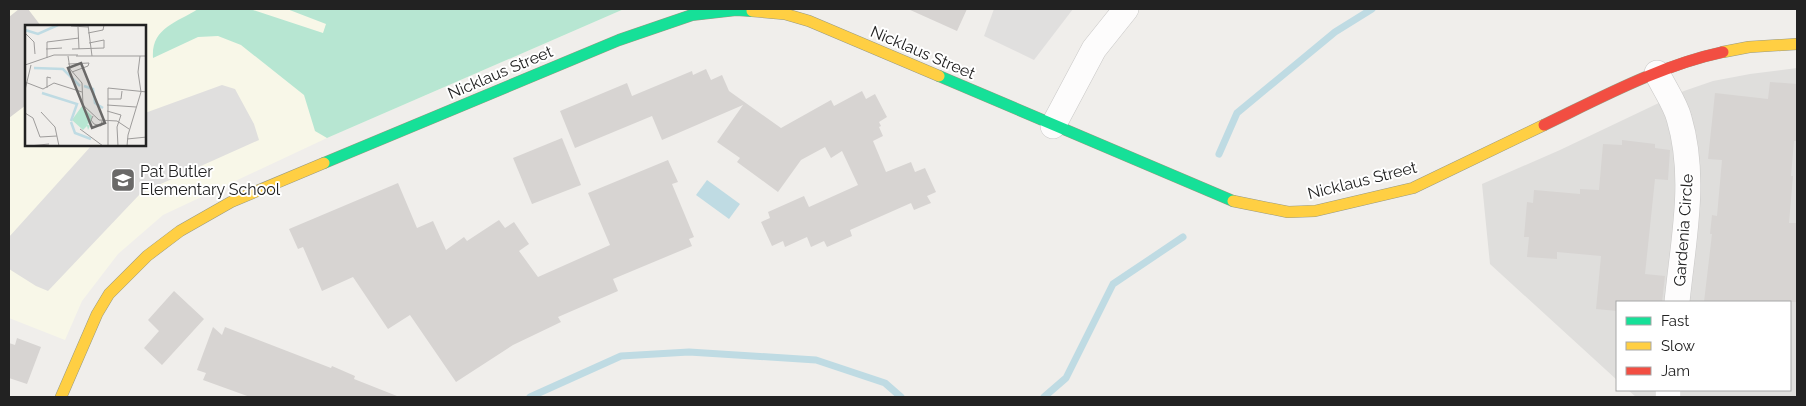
<svg xmlns="http://www.w3.org/2000/svg" width="1806" height="406" font-family="Raleway,sans-serif">
<rect width="100%" height="100%" fill="#f0eeeb"/>
<!-- residential -->
<polygon fill="#dfdedc" points="1797,68 1797,397 1636,397 1628,390 1790,390 1790,302 1617,302 1617,380 1490,264 1482,184 1560,150 1684,91 1713,81 1750,74"/>
<!-- education -->
<path fill="#f8f7e8" fill-rule="evenodd" d="M9,9H624L327,138L163,215L118,254L82,301L65,340L9,318ZM26,26H145V145H26Z"/>
<!-- pitch -->
<path fill="#b7e6d2" d="M198,9H250L323,33L326,24L287,9H624L327,138L315,131L304,95L241,45L218,36L198,37L153,58C151,28 176,23 198,9Z"/>
<!-- parking -->
<g fill="#e0dfde">
<polygon points="994,9 1073,9 1034,60 984,36"/>
<polygon points="222,85 235,89 254,124 259,140 154,187 140,194 48,291 36,286 9,269 9,237 92,145 145,145 145,113"/>
</g>
<!-- water -->
<polygon fill="#bfdbe3" points="707,180 740,204 729,219 696,195"/>
<g fill="none" stroke-linecap="round" stroke-linejoin="round">
<!-- stream -->
<g stroke="#bfdbe3" stroke-width="7">
<polyline points="1219,154 1237,113 1335,32 1372,9"/>
<polyline points="530,397 621,356 689,352 816,360 885,383 901,397"/>
<polyline points="1044,397 1066,378 1113,284 1183,237"/>
</g>
</g>
<!-- building -->
<g fill="#d7d4d2">
<polygon points="19,9 28,9 41,26 26,26 26,105 9,118 9,17"/>
<polygon points="908,9 967,9 957,31"/>
<polygon points="706,69 711,80 722,75 729,91 781,128 831,100 834,106 862,91 866,99 875,94 887,117 879,122 881,126 879,127 883,136 873,141 886,172 911,162 915,172 925,168 936,192 927,196 931,203 914,210 911,203 850,230 852,236 827,247 824,241 811,247 807,237 785,247 783,241 772,246 761,222 770,218 768,212 804,196 809,207 858,185 842,151 831,158 825,147 801,160 778,192 737,162 740,158 717,142 743,105 662,140 652,116 575,148 560,111 627,83 632,96 692,71 693,75"/>
<polygon points="1770,82 1797,84 1797,141 1794,141 1791,176 1793,176 1789,223 1797,223 1797,302 1704,302 1712,234 1710,234 1712,215 1717,216 1722,160 1708,159 1715,93 1768,99"/>
<polygon points="562,138 581,185 532,204 513,158"/>
<polygon points="1622,140 1655,144 1655,148 1670,150 1668,180 1655,179 1645,274 1665,276 1662,302 1617,302 1617,311 1596,309 1601,256 1557,252 1557,259 1527,257 1529,237 1524,237 1527,202 1533,203 1534,190 1580,194 1580,189 1599,190 1603,144 1622,145"/>
<polygon points="668,160 678,182 672,184 694,237 689,239 692,246 613,279 618,291 558,317 561,322 513,345 456,382 410,315 388,329 353,277 322,291 303,247 298,249 289,229 398,183 417,228 433,221 446,250 464,237 467,241 499,220 505,228 514,222 529,244 519,251 538,277 610,245 588,193"/>
<polygon points="174,291 204,319 162,365 144,348 159,331 148,320"/>
<polygon points="213,327 222,335 225,327 331,368 332,366 355,376 354,379 397,396 397,397 250,397 203,380 206,373 197,370"/>
<polygon points="17,338 41,347 27,384 9,378 9,343 15,345"/>
</g>
<g fill="none" stroke-linecap="round" stroke-linejoin="round">
<defs>
<g id="street">
<path d="M1657,73C1664,88 1675,103 1679,118C1697,178 1683,241 1677,302"/>
<polyline points="1053,126 1094,49 1126,9"/>
<polyline points="1668,397 1668,390"/>
</g>
<g id="fast">
<polyline points="939,76 1233,201"/>
<polyline points="324,163 619,40 692,15 736,10 752,11"/>
</g>
<g id="slow">
<polyline points="752,11 785,14 809,21 939,76"/>
<polyline points="1723,52 1749,47 1797,44"/>
<polyline points="1233,201 1288,212 1315,211 1413,188 1544,125"/>
<polyline points="61,397 97,314 109,294 147,256 180,231 231,202 324,163"/>
</g>
<path id="jam" d="M1544,125C1600,98 1661,65 1723,52"/>
</defs>
<!-- street casing -->
<use href="#street" stroke="#c9c8c7" stroke-width="26"/>
<!-- fast casing -->
<use href="#fast" stroke="#999a82" stroke-width="12"/>
<!-- slow casing -->
<use href="#slow" stroke="#999a82" stroke-width="12"/>
<!-- jam casing -->
<use href="#jam" stroke="#999a82" stroke-width="12"/>
<!-- street -->
<use href="#street" stroke="#fdfcfc" stroke-width="25"/>
<!-- fast -->
<use href="#fast" stroke="#16e098" stroke-width="11"/>
<!-- slow -->
<use href="#slow" stroke="#ffcf43" stroke-width="11"/>
<!-- jam -->
<use href="#jam" stroke="#f24e42" stroke-width="11"/>
</g>
<!-- icons -->
<defs>
<symbol id="school-square" viewBox="-11 -11 22 22"><rect x="-9" y="-9" width="18" height="18" rx="4" fill="#6a6968" stroke="#fff"/><path d="M0-5L7-2L0 1L-7-2ZM-4 1L0 2.5L4 1V4Q0 6-4 4Z" fill="#fff"/></symbol>
</defs>
<g fill-rule="evenodd">
<use href="#school-square" x="109" y="166" width="28" height="28"/>
</g>
<g text-anchor="middle" stroke-width="4" stroke-linejoin="round" paint-order="stroke">
<!-- street labels -->
<g font-size="16" fill="#222" stroke="#fff">
<text transform="translate(923 52) rotate(23)" y="6">Nicklaus Street</text>
<text transform="translate(500 72) rotate(-23)" y="6">Nicklaus Street</text>
<text transform="translate(1362 180) rotate(-14)" y="6">Nicklaus Street</text>
<text transform="translate(1683 230) rotate(-86)" y="6">Gardenia Circle</text>
</g>
<!-- poi labels -->
<g font-size="16" fill="#222" stroke="#fff" text-anchor="start">
<text x="140" y="177">Pat Butler<tspan x="140" dy="18">Elementary School</tspan></text>
</g>
</g>
<!-- overview -->
<g transform="translate(25 25)">
<rect width="121" height="121" fill="#f0eeeb"/>
<path d="M57,81L67,91L66,98L62,99L65,101L63,105L62,101L58,105L47,95Z" fill="#b7e6d2"/>
<path fill="none" stroke="#bfdbe3" stroke-width="2.5" d="M0,5L13,9L33,0M9,43L38,44L55,61M59,61L68,64L70,78L78,83M17,68L52,79L46,96M46,97L50,108L66,114"/>
<path fill="none" stroke="#9e9c9b" stroke-width="1" d="M63,0L67,31M46,1L63,2M53,2L54,24M0,8L9,17L10,29M63,8L78,5L79,0M21,24L37,23M47,24L79,23V15L64,18M43,31L45,44L57,58L58,80L74,95L92,96L104,104M51,31H122M22,33V17L54,13M43,39L64,38L63,41L47,47M0,40L29,30H53M0,57L18,64L29,58L57,67M22,63V52L26,53M0,65L6,40M83,74H96L97,66M82,80L111,82M82,86L96,90L92,102L93,121M16,87L30,102L34,121M0,88L8,93L15,112L32,111M68,91L66,95L69,99L76,101L77,96M55,104L78,121M102,114L122,112M4,121L24,119M83,121V63L122,67M102,121L103,110L116,67L113,47L115,31"/>
<path fill="#6a6968" fill-opacity="0.15" stroke="#6a6968" stroke-width="2.5" d="M56,38L80,98L67,103L43,43Z"/>
<rect width="121" height="121" fill="none" stroke="#222" stroke-width="2.5"/>
</g>
<!-- border -->
<rect width="1806" height="406" fill="none" stroke="#222222" stroke-width="20"/>
<!-- legend -->
<rect x="1616" y="301" width="175" height="90" fill="#ffffff" stroke="#a7a7a7"/>
<rect x="1626" y="317" width="25" height="8" fill="#16e098" stroke="#a7a7a7"/>
<text x="1661" y="326" font-size="15" fill="#222222">Fast</text>
<rect x="1626" y="342" width="25" height="8" fill="#ffcf43" stroke="#a7a7a7"/>
<text x="1661" y="351" font-size="15" fill="#222222">Slow</text>
<rect x="1626" y="367" width="25" height="8" fill="#f24e42" stroke="#a7a7a7"/>
<text x="1661" y="376" font-size="15" fill="#222222">Jam</text>
</svg>
